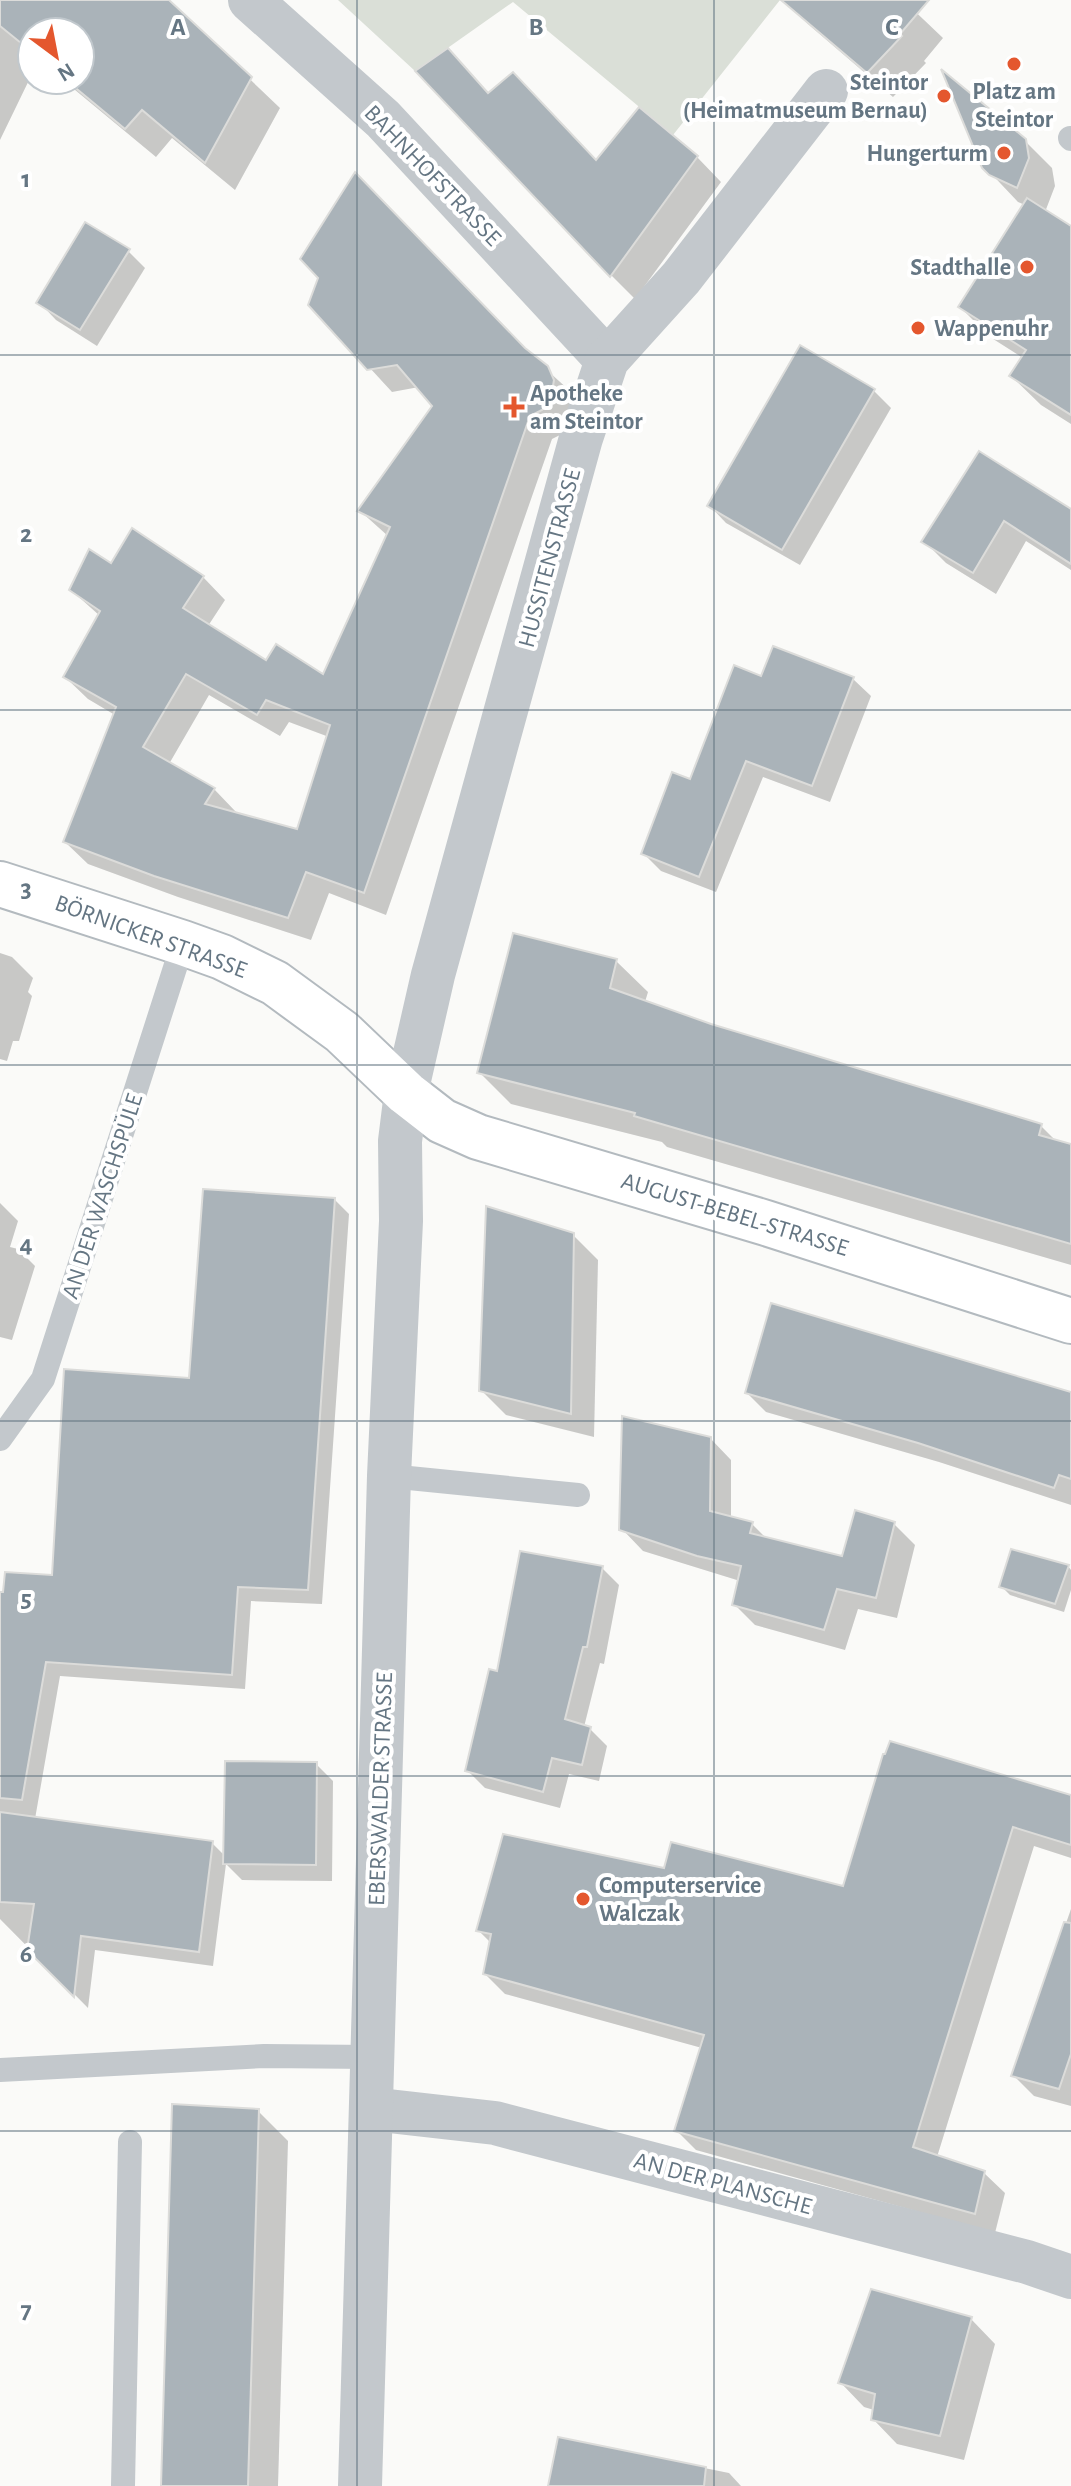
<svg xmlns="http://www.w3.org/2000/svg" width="1071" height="2486" font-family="'Alegreya Sans',sans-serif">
<rect width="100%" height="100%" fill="#fafaf8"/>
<!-- green -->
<polygon fill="#dadfd7" points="338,0 780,0 673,135 513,2 415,71"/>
<!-- shadow -->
<g fill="#0003" fill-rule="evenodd">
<polygon points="0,0 167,0 280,108 235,190 172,138 156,157 63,80 80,80 80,32 32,32 32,74 0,140"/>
<polygon points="784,0 903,0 943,38 924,61 926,63 893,97 808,24"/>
<polygon points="447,50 490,94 597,163 697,157 721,182 635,299 611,275"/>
<polygon points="1017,133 1052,168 1055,186 1045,212 1071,229 1071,424 1041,405 1011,376 1023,358 990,337 960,307 1025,205 1018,202 984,166"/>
<polygon points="128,251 145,268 97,346 56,320 39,302"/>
<path d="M311,304L527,352L570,391L576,404L564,433L552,439L386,915L329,893L311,940L178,897L88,864L65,842L115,715L88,699L65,677L100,616L71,590L111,566L203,577L225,600L208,626L267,663L324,677L388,536L359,510L435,406L419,387L392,392ZM209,695L280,736L289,722L329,737L298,831L235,814L236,812L214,789L169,764Z"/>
<polygon points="801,348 874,391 891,408 800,565 726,523 709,505"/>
<polygon points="980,454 1071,511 1071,570 1026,541 996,594 946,563 924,541"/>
<polygon points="762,678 853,679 871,696 830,802 763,777 716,892 661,871 643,853"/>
<polygon points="0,953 12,957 33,978 28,992 32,996 19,1041 13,1041 7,1061 0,1059"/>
<polygon points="616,961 648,992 645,1002 710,1026 1041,1126 1058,1143 1071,1146 1071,1265 667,1147 662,1142 511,1104 479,1072"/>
<polygon points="335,1200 349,1214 322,1604 251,1601 245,1689 60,1676 35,1819 212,1843 225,1856 316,1764 333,1781 332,1881 242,1880 226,1864 213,1966 95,1950 88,2008 0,1919 0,1594 54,1577 191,1380"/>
<polygon points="0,1203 18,1221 10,1247 18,1249 35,1266 12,1340 0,1337"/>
<polygon points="573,1235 598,1260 594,1437 506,1415 481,1390"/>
<polygon points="747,1393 1071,1395 1071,1505 939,1462 766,1412"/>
<polygon points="710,1438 731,1460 731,1518 752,1524 767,1539 843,1559 894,1524 915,1545 897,1618 858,1609 845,1650 755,1625 734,1604 740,1581 643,1551 622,1529"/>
<polygon points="1068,1566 1071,1570 1071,1590 1064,1612 1010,1595 1001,1586"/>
<polygon points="602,1568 619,1585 604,1664 600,1663 584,1727 590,1729 607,1746 599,1781 569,1774 560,1808 485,1788 468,1771 498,1673"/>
<polygon points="1071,1797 1071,1858 1034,1846 937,2157 984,2173 1005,2193 995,2233 696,2150 676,2130 702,2048 505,1994 485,1974 491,1943 478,1930 666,1870 845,1889"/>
<polygon points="1071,1909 1071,2106 1034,2096 1013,2075"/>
<polygon points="258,2111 288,2141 278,2486 163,2486"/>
<polygon points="971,2319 995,2344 964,2460 897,2444 873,2419 874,2410 864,2407 840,2382"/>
<polygon points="560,2439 729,2473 741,2486 550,2486"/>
</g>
<!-- building -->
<g fill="#aab3b9" stroke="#dcdcda" stroke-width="2" fill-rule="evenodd">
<polygon points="0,0 169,0 252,77 205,163 142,110 125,129 66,80 80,80 80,32 32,32 32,52 0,26"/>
<polygon points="781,0 929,0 900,34 902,36 867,73"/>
<polygon points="448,48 488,93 513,72 596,160 639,107 698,156 610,277 415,71"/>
<polygon points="941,69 1026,139 1029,158 1017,188 989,175 982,168"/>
<path d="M355,172L525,348L548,366L554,380L551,397L542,410L530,416L364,893L306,872L288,918L154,876L63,842L116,707L63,677L100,611L69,590L89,549L111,563L132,528L204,576L183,608L266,660L276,644L323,674L390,527L357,511L432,406L397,365L367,370L308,305L318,278L300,259ZM186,674L257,715L266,700L330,725L297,829L205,804L215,788L143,747Z"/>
<polygon points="1027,198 1071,226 1071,415 1009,376 1026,350 958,307"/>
<polygon points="85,222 130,249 80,330 36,303"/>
<polygon points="800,345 875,389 782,550 707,506"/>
<polygon points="979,451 1071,509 1071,564 1004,521 973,573 921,542"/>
<polygon points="773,646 854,677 812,786 746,761 699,877 641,854 672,772 690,779 734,665 761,676"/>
<polygon points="513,933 617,959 610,988 711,1024 1042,1124 1039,1135 1071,1144 1071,1244 634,1116 635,1113 477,1073"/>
<polygon points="203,1189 335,1198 308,1590 238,1587 232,1675 46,1662 22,1800 0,1798 0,1592 3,1592 5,1572 52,1575 64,1369 189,1378"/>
<polygon points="486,1206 574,1233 571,1414 479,1391"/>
<polygon points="771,1303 1071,1392 1071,1479 1059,1475 1054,1488 918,1443 745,1393"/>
<polygon points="622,1416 711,1437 710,1511 753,1522 750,1533 842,1556 855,1510 895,1522 876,1598 837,1589 824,1630 732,1605 741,1566 697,1556 619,1530"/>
<polygon points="1011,1549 1069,1565 1055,1604 999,1587"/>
<polygon points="520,1551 603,1566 587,1647 583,1647 565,1719 591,1727 582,1765 552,1758 543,1792 465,1771 489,1669 497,1671"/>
<polygon points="890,1741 1071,1795 1071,1845 1013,1827 913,2147 985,2171 975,2214 674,2131 704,2035 483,1974 491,1934 476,1931 503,1834 664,1868 671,1842 843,1886 883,1754 885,1754"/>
<polygon points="225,1761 317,1762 316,1865 223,1864"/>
<polygon points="0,1812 213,1841 199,1952 81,1936 74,1997 27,1950 34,1904 0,1902"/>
<polygon points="1064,1922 1071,1923 1071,2054 1059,2089 1011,2076"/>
<polygon points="172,2104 259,2109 248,2486 161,2486"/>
<polygon points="871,2289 972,2317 940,2436 871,2420 875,2394 838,2383"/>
<polygon points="558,2437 706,2467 704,2486 548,2486"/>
</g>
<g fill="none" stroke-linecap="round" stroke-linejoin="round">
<defs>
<polyline id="secondary" points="0,884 183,943 222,957 275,983 342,1032 406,1093 442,1121 478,1137 766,1223 1071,1321"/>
</defs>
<!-- secondary casing -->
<use href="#secondary" stroke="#b3babf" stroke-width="48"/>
<!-- lane -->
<g stroke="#c3c8cc" stroke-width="24">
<polyline points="1070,138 1071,139"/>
<polyline points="0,1439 43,1379 183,943"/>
<polyline points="389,1476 578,1495"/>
<polyline points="0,2070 264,2056 372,2057"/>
<polyline points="123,2486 130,2142"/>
</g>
<!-- street -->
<g stroke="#c3c8cc" stroke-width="44">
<polyline points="250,0 383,119 607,360"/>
<polyline points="371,2109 495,2123 1027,2262 1071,2277"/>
<polyline points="360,2486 389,1476 401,1221 400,1141 406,1093 433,975 581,438 607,360 681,278 826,91"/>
</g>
<!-- secondary -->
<use href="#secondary" stroke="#fff" stroke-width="44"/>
</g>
<!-- grid -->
<path fill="none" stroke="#657683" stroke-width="2" stroke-opacity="0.55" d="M357,0V2486M714,0V2486M0,355H1071M0,710H1071M0,1065H1071M0,1421H1071M0,1776H1071M0,2131H1071"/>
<!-- markers -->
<g fill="#e4572e" stroke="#fff" stroke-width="3">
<circle cx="1014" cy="64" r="8"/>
<circle cx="944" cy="96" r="8"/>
<circle cx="1004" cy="153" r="8"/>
<circle cx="1027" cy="267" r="8"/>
<circle cx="918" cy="328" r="8"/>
<path d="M510 395h8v8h8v8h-8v8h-8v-8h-8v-8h8z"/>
<circle cx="583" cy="1899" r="8"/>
</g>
<g text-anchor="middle" stroke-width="8" stroke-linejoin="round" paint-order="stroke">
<!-- poi labels -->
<g font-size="24" font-weight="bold" fill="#657683" stroke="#fff" text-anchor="end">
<text x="928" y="90">Steintor<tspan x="928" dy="28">(Heimatmuseum Bernau)</tspan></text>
<text x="1014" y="99" text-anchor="middle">Platz am<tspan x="1014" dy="28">Steintor</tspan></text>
<text x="988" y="161">Hungerturm</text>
<text x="1011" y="275">Stadthalle</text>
<text x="934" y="336" text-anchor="start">Wappenuhr</text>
<text x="530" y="401" text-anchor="start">Apotheke<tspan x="530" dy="28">am Steintor</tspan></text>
<text x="599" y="1893" text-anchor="start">Computerservice<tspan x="599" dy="28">Walczak</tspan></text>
</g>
<!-- street labels -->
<g font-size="24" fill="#657683" stroke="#fff">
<text transform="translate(433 175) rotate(46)" y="8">BAHNHOFSTRASSE</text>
<text transform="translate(549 558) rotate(-75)" y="8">HUSSITENSTRASSE</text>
<text transform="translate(151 936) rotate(20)" y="8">BÖRNICKER STRASSE</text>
<text transform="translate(102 1196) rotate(-72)" y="8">AN DER WASCHSPÜLE</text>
<text transform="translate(735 1214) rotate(17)" y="8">AUGUST-BEBEL-STRASSE</text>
<text transform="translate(380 1789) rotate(-88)" y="8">EBERSWALDER STRASSE</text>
<text transform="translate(723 2183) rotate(15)" y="8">AN DER PLANSCHE</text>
</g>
</g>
<g font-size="26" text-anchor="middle" font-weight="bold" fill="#657683" stroke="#fff" stroke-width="8" stroke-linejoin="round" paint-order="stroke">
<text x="178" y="35">A</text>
<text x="536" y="35">B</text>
<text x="892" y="35">C</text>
<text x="26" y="187">1</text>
<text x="26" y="542">2</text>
<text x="26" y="897">3</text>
<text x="26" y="1252">4</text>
<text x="26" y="1607">5</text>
<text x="26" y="1962">6</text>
<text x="26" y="2318">7</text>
</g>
<!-- north arrow -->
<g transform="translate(56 56) rotate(148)"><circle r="38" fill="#ffffff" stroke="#c1c8cd" stroke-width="2"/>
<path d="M0-6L14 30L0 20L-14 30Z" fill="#e4572e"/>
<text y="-12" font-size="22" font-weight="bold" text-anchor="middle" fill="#657683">N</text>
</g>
</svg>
